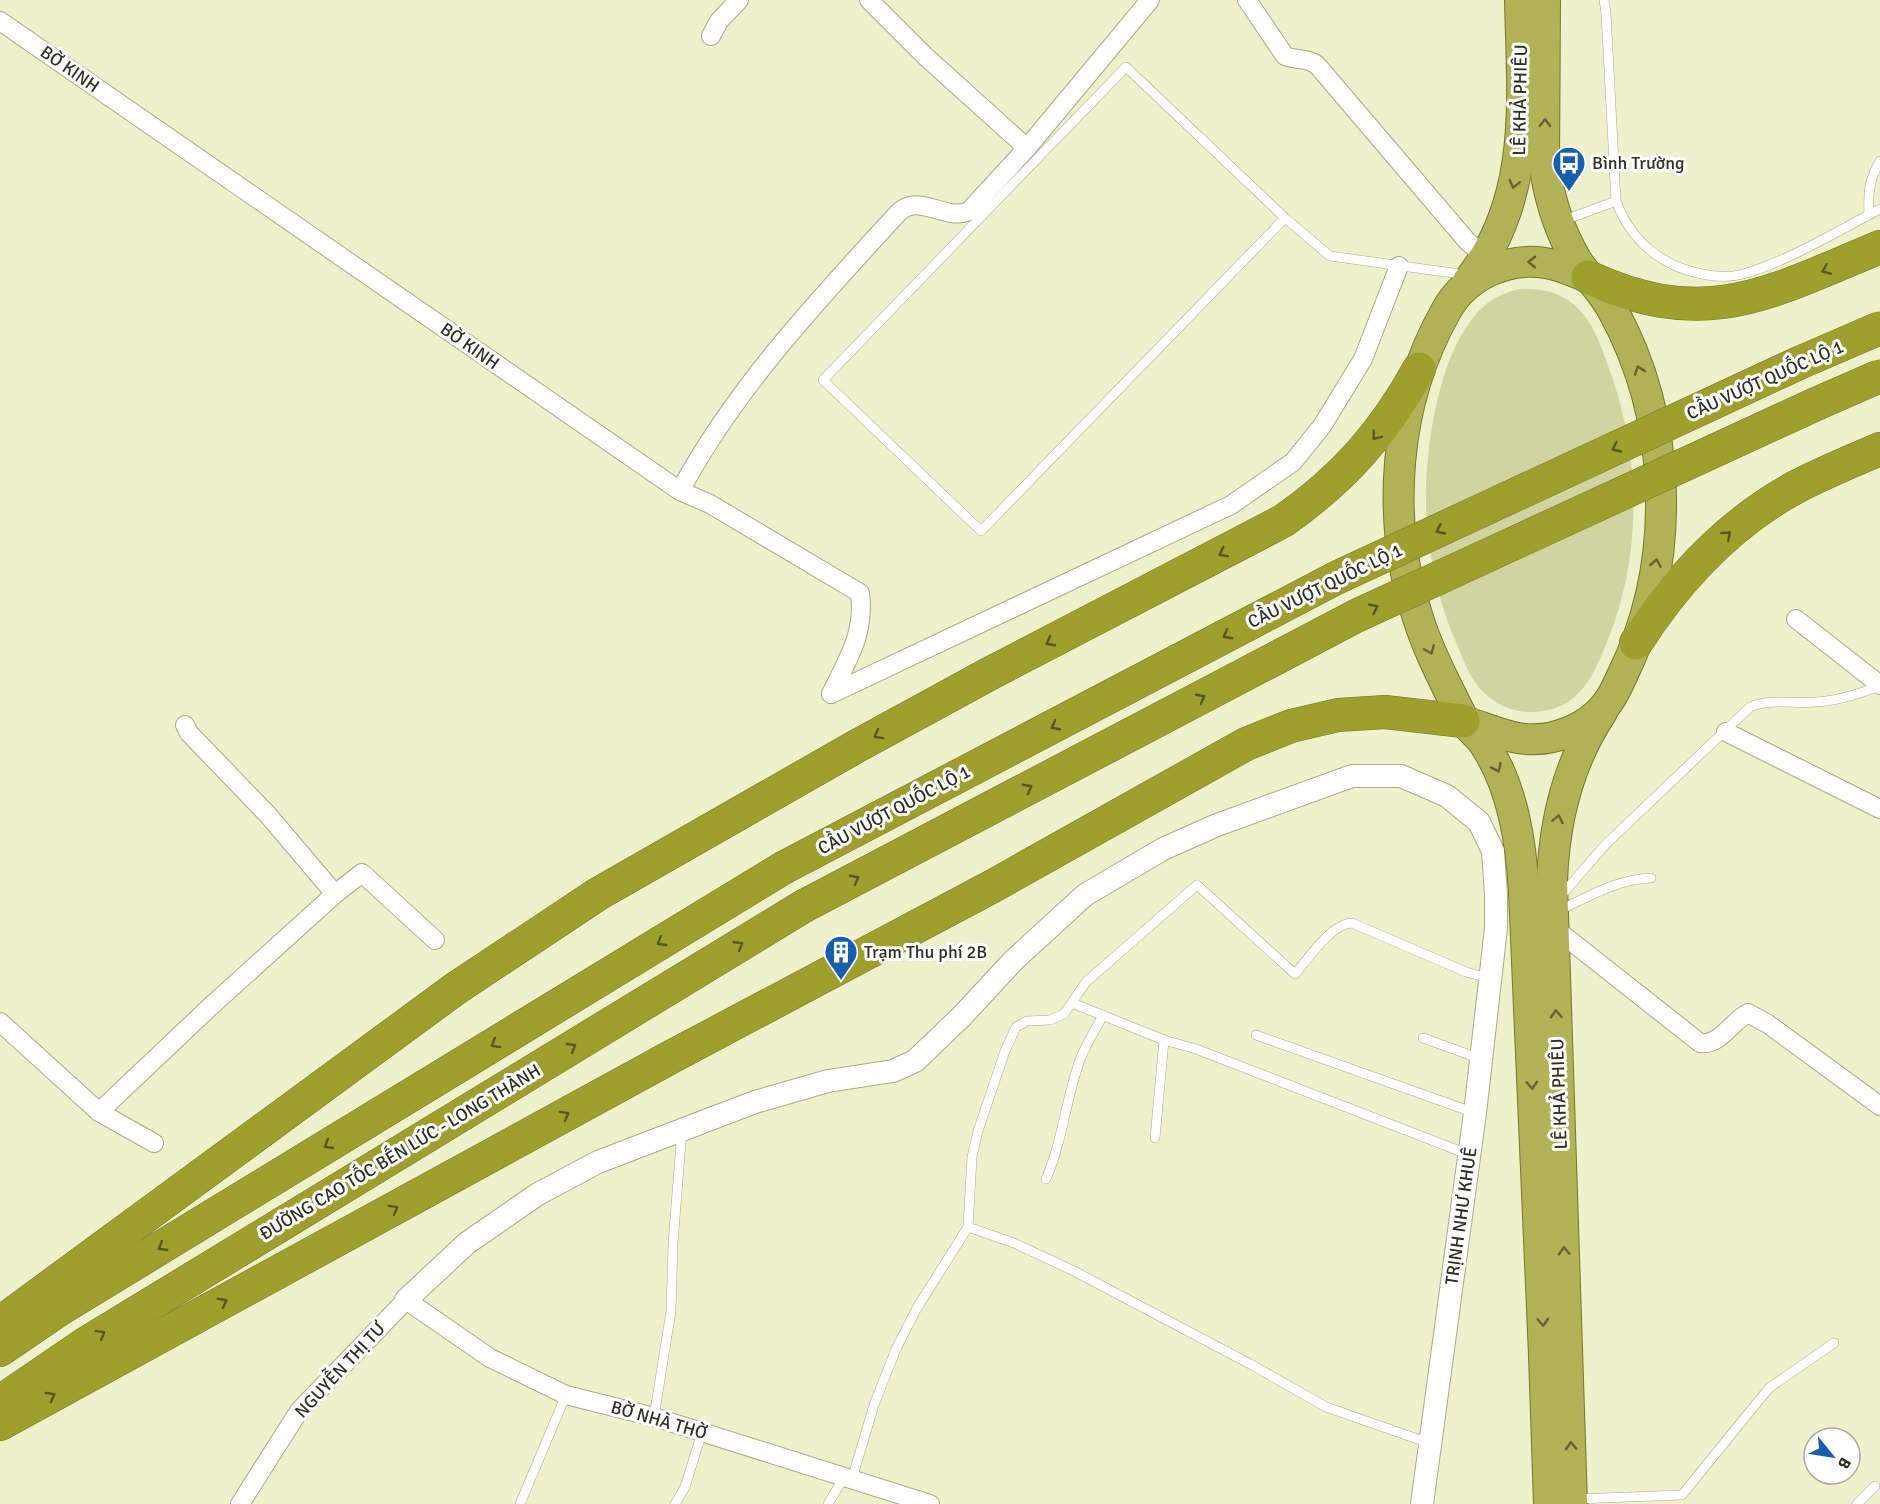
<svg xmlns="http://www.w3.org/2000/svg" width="1880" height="1504" font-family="Signika,sans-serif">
<rect width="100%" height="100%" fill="#eff1cc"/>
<!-- grass -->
<path fill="#d1d3a0" d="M1519,289C1539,288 1556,291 1572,303C1590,317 1599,340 1606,360C1641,450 1644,552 1607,642C1593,678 1578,710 1534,712C1515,713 1496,705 1483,692C1471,680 1464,662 1458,647C1441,609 1431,568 1427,527C1422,467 1435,356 1479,311C1490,299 1503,293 1519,289Z"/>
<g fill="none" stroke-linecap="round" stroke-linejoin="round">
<defs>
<g id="service">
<path d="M1604,0L1606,13L1616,201C1631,241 1661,266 1702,274C1716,277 1729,278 1743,274C1787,262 1839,230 1880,209"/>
<path d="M1869,215C1868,194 1869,179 1880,161"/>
<polyline points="1285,218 981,531 823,380 1126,67 1285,218 1330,256 1467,275"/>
<polyline points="1562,221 1616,201"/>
<path d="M1560,897L1605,845L1750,707C1770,698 1794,704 1816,702C1838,701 1859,694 1880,686"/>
<path d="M1558,911C1588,897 1617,879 1651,878"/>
<polyline points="1072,1003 1164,1040"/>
<polyline points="1256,1035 1475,1113"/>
<polyline points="1423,1038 1481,1059"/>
<polyline points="1155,1138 1164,1040 1196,1049 1470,1155"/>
<path d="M1046,1179C1063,1140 1066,1097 1081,1057C1087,1043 1096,1029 1103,1015"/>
<polyline points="968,1227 1014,1243 1074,1271 1252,1365 1326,1407 1429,1443"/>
<polyline points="654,1417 671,1311 673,1243 682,1130"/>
<path d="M852,1479L874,1405L896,1349L917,1308L968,1227L972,1157L978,1131L1005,1051L1016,1027L1027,1021L1050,1020L1064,1014L1086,982L1197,885L1295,974C1308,959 1332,923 1352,923L1466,972L1489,978"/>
<polyline points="1575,1499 1682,1495 1769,1388 1834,1343"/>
<polyline points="520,1504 566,1395"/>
<polyline points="675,1504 685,1487 702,1432"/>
<polyline points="828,1504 844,1477"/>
<polyline points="1857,1504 1875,1486"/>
</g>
<g id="minor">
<polyline points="869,0 925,56 1027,148"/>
<path d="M1247,0L1285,56C1295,60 1308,58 1317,65L1467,241L1485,257"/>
<path d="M0,21L680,491L710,504L860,593C865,635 848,658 831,694"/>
<polyline points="711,36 719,21 739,0"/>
<path d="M680,491C736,387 819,299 899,212C921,193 946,222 969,211L1027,148L1150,0"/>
<polyline points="1796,619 1880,685"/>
<polyline points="831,694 1231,505 1293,462 1322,426 1363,359 1399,266"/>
<polyline points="1726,732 1880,809"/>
<polyline points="335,894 362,873 435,940"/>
<path d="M1553,927L1700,1043C1720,1046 1731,1022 1748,1013L1768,1024L1880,1106"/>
<polyline points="0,1022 99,1112 154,1143"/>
<polyline points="99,1112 211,1006 335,894 268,815 189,733 185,725"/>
<polyline points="240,1504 299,1411 406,1300 490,1358 566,1395 654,1417 930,1504"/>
</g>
<polyline id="tertiary" points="406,1300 467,1243 538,1194 598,1162 755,1102 828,1081 893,1071 915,1061 962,1016 1014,960 1085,895 1163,849 1217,825 1352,776 1401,776 1447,796 1479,822 1493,851 1496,895 1496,928 1475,1113 1422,1504"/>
<g id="trunk">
<path d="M1468,281C1534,199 1522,98 1520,0"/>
<path d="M1466,722C1483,727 1500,735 1518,738C1553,744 1594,727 1612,696C1616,689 1619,682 1622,676C1678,562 1673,419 1612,309C1603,292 1588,278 1577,261C1559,231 1549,198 1544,163L1545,0"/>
<path d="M1549,1504L1544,1355L1524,892C1521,842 1513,788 1485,745C1479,735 1467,728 1462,717C1446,684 1429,653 1418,618C1385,518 1394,403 1446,311C1465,276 1506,257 1545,263C1560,265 1574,272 1588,277"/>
<path d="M1572,1504L1552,882C1554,822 1568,763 1602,712"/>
</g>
<g id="motorway">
<path d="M1588,277C1706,332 1771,292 1880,247"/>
<path d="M1636,643C1677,579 1728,524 1796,487C1823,473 1852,461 1880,449"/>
<path d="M0,1323L455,989L598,894L857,746L989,674L1283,521C1343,479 1384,433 1419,369"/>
<polyline points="0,1350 60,1309 783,868"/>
<polyline points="0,1402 85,1344 804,906"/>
<polyline points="0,1424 671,1057 993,886 1246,744 1291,726 1338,715 1385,712 1463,721"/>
</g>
</defs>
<!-- service casing -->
<use href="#service" stroke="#a8aa86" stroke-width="10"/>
<!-- minor casing -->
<use href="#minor" stroke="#a8aa86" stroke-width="20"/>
<!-- tertiary casing -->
<use href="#tertiary" stroke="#a8aa86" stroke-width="24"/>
<!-- trunk casing -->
<use href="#trunk" stroke="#777828" stroke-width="32"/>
<!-- motorway casing -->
<use href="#motorway" stroke="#777828" stroke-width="34"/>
<!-- service -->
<use href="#service" stroke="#fff" stroke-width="9"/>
<!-- minor -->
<use href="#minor" stroke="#fff" stroke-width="18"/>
<!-- tertiary -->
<use href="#tertiary" stroke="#fff" stroke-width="22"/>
<!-- trunk -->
<use href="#trunk" stroke="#b2b256" stroke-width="30"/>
<!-- motorway -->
<use href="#motorway" stroke="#9e9f2c" stroke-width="33"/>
<defs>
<g id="motorway-bridge">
<polyline points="783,868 1336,578 1799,363 1880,328"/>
<polyline points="804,906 1356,616 1816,404 1880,376"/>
</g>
</defs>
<!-- motorway-bridge casing -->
<use href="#motorway-bridge" stroke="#777828" stroke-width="34" stroke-linecap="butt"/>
<!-- motorway-bridge -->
<use href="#motorway-bridge" stroke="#9e9f2c" stroke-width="33"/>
</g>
<!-- one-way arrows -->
<defs><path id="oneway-chevron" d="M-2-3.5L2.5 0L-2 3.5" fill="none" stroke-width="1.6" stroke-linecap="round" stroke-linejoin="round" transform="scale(1.5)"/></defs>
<g stroke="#636437">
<use href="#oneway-chevron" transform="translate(1545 123) rotate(-90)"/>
<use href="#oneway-chevron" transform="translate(1514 184) rotate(104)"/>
<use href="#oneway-chevron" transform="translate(1532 262) rotate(-179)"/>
<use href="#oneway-chevron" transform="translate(1639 370) rotate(-109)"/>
<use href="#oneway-chevron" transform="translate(1656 563) rotate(-81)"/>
<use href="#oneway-chevron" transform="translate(1430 650) rotate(67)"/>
<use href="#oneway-chevron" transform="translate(1497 768) rotate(66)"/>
<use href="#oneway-chevron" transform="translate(1558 819) rotate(-78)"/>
<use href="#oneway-chevron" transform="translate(1556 1014) rotate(-92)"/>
<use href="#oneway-chevron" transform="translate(1532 1085) rotate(87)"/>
<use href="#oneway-chevron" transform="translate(1564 1251) rotate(-92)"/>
<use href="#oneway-chevron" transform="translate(1543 1322) rotate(87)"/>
<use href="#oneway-chevron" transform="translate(1571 1446) rotate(-92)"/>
</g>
<g stroke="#565726">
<use href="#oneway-chevron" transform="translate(1826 270) rotate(157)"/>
<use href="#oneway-chevron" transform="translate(1376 436) rotate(128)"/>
<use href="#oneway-chevron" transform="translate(1616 448) rotate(155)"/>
<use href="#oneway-chevron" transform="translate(1440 530) rotate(155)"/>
<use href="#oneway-chevron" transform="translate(1727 535) rotate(-41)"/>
<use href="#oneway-chevron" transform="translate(1223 553) rotate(153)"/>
<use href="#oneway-chevron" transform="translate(1374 608) rotate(-25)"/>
<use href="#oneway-chevron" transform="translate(1227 635) rotate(152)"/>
<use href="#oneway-chevron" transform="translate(1050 642) rotate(152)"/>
<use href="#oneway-chevron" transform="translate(1201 698) rotate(-28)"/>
<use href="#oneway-chevron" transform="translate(1055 726) rotate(152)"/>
<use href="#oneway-chevron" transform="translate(878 735) rotate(151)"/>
<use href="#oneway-chevron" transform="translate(1028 788) rotate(-28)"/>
<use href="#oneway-chevron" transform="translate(855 879) rotate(-28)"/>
<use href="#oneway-chevron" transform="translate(661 942) rotate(149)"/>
<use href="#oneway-chevron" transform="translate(739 945) rotate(-31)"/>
<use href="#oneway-chevron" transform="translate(495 1044) rotate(149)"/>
<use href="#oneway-chevron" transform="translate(572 1047) rotate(-31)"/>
<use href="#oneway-chevron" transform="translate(565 1115) rotate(-29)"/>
<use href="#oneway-chevron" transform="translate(328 1145) rotate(149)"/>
<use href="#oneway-chevron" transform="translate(394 1209) rotate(-29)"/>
<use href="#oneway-chevron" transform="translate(162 1247) rotate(149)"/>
<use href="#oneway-chevron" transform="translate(223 1302) rotate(-29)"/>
<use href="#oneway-chevron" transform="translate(101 1334) rotate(-31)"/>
<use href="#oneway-chevron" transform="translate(51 1396) rotate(-29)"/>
</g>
<!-- icons -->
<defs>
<symbol id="bus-pin" viewBox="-11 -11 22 30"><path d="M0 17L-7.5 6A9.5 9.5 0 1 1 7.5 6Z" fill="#185eae" stroke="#fff"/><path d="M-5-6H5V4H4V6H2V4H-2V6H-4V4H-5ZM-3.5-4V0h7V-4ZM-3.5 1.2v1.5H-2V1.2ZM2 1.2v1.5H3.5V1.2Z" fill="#fff"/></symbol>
<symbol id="building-pin" viewBox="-11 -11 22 30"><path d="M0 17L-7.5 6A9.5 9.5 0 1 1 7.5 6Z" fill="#185eae" stroke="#fff"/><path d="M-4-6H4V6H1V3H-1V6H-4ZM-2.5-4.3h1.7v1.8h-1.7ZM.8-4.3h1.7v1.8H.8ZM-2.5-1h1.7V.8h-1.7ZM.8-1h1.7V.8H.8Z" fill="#fff"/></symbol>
</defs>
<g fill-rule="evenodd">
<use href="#bus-pin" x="1550" y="144" width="38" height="52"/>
<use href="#building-pin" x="822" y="933" width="38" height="52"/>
</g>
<g text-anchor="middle" stroke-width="6" stroke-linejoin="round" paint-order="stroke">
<!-- street labels -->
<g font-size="18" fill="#2f3022" stroke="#fff">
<text transform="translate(70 69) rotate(35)" y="6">BỜ KINH</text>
<text transform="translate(1520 100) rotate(-89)" y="6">LÊ KHẢ PHIÊU</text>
<text transform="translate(470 346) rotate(35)" y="6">BỜ KINH</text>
<text transform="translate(1765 380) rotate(-24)" y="6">CẦU VƯỢT QUỐC LỘ 1</text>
<text transform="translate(1325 586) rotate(-26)" y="6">CẦU VƯỢT QUỐC LỘ 1</text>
<text transform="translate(894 810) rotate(-28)" y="6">CẦU VƯỢT QUỐC LỘ 1</text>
<text transform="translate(1559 1094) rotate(-92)" y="6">LÊ KHẢ PHIÊU</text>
<text transform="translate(400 1152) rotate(-31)" y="6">ĐƯỜNG CAO TỐC BẾN LỨC - LONG THÀNH</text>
<text transform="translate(1461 1216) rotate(-82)" y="6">TRỊNH NHƯ KHUÊ</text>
<text transform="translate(340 1370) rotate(-47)" y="6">NGUYỄN THỊ TƯ</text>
<text transform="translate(659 1420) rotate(16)" y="6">BỜ NHÀ THỜ</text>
</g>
<!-- poi labels -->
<g font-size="18" fill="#2f3022" stroke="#fff" text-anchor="start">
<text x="1592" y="169">Bình Trường</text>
<text x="864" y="958">Trạm Thu phí 2B</text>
</g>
</g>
<!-- north arrow -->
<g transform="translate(1832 1456) rotate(120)"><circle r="28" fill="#ffffff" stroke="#acaca7" stroke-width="1.5"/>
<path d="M0-4.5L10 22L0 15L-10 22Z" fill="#185eae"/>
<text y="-9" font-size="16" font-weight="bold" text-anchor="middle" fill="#2f3022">B</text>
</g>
</svg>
